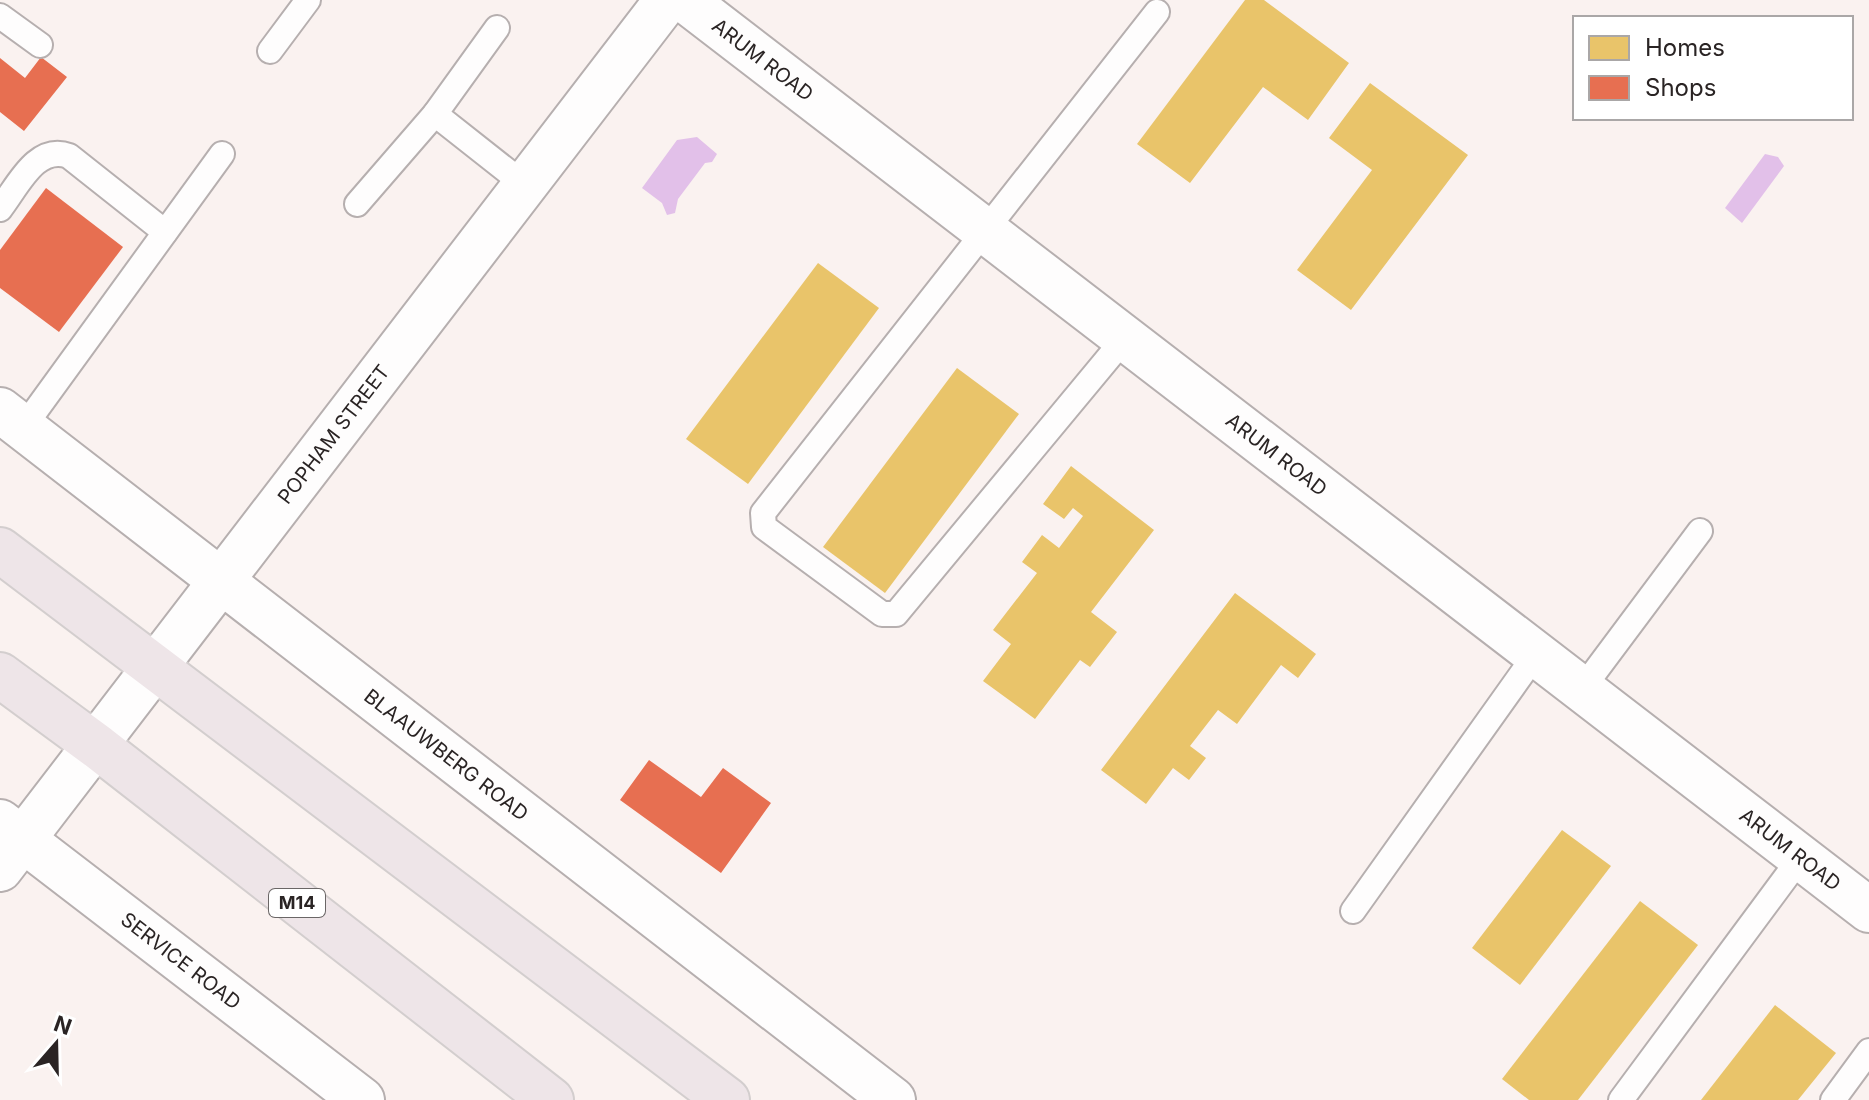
<svg xmlns="http://www.w3.org/2000/svg" width="1869" height="1100" font-family="Inter,sans-serif">
<rect width="100%" height="100%" fill="#faf2f0"/>
<!-- water -->
<g fill="#e2c0e9">
<polygon points="697,137 717,154 712,162 705,163 678,199 675,213 667,215 662,203 642,188 677,140"/>
<polygon points="1765,154 1778,157 1784,166 1742,223 1725,208"/>
</g>
<!-- homes -->
<g fill="#e9c46a">
<polygon points="1245,0 1264,0 1349,63 1308,120 1263,87 1190,183 1137,144"/>
<polygon points="1370,83 1468,155 1351,310 1297,270 1372,170 1329,138"/>
<polygon points="818,263 879,308 748,484 686,439"/>
<polygon points="957,368 1019,414 885,593 823,547"/>
<polygon points="1071,466 1154,530 1091,612 1117,632 1090,667 1080,660 1035,719 983,681 1011,644 993,630 1037,573 1022,562 1042,535 1059,548 1083,516 1073,508 1064,519 1043,504"/>
<polygon points="1235,593 1316,654 1298,678 1281,665 1237,724 1218,710 1190,746 1206,758 1189,780 1173,768 1146,804 1101,770"/>
<polygon points="1562,830 1611,866 1520,985 1472,948"/>
<polygon points="1640,901 1698,945 1578,1100 1529,1100 1502,1079"/>
<polygon points="1775,1005 1836,1053 1798,1100 1701,1100"/>
</g>
<!-- shops -->
<g fill="#e76f51">
<polygon points="41,57 67,77 24,131 0,112 0,58 25,78"/>
<polygon points="46,188 123,247 59,332 0,288 0,250"/>
<polygon points="649,760 701,797 723,768 771,803 721,873 620,800"/>
</g>
<g fill="none" stroke-linecap="round" stroke-linejoin="round">
<defs>
<g id="service">
<polyline points="0,16 40,45"/>
<polyline points="270,51 308,0"/>
<polyline points="435,114 525,185"/>
<polyline points="357,204 435,114 497,28"/>
<path d="M0,209C18,186 36,144 69,156L165,232"/>
<polyline points="1125,338 896,614 882,614 764,527 763,513 1157,12"/>
<polyline points="23,428 222,154"/>
<polyline points="1582,689 1700,531"/>
<polyline points="1353,911 1536,654"/>
<polyline points="1621,1100 1801,857"/>
<polyline points="1833,1100 1869,1051"/>
</g>
<g id="minor">
<path id="s1" d="M685,0L1869,910"/>
<path id="s2" d="M0,410L893,1100"/>
<path id="s3" d="M0,822L362,1100"/>
<path id="s4" d="M0,869L667,0"/>
</g>
<g id="primary">
<polyline points="0,550 727,1100"/>
<polyline points="0,675 98,747 551,1100"/>
</g>
</defs>
<!-- service casing -->
<use href="#service" stroke="#b6afaf" stroke-width="28"/>
<!-- minor casing -->
<use href="#minor" stroke="#b6afaf" stroke-width="48"/>
<!-- primary casing -->
<use href="#primary" stroke="#d3cece" stroke-width="48"/>
<!-- service -->
<use href="#service" stroke="#fefdfd" stroke-width="24"/>
<!-- minor -->
<use href="#minor" stroke="#fefdfd" stroke-width="44"/>
<!-- primary -->
<use href="#primary" stroke="#eee5e8" stroke-width="44"/>
</g>
<g text-anchor="middle" stroke-width="8" stroke-linejoin="round" paint-order="stroke">
<!-- shield labels -->
<rect fill="#fff" stroke="#6a6666" stroke-width="2" x="269" y="889" width="56" height="28" rx="6"/>
<g font-size="18" font-weight="bold" fill="#2a2424">
<text x="297" y="909">M14</text>
</g>
<!-- street labels -->
<g font-size="20" fill="#2a2424" stroke="#fff">
<text dy="7" stroke="none"><textPath href="#s1" startOffset="98">ARUM ROAD</textPath></text>
<text dy="7" stroke="none"><textPath href="#s4" startOffset="548">POPHAM STREET</textPath></text>
<text dy="7" stroke="none"><textPath href="#s1" startOffset="746">ARUM ROAD</textPath></text>
<text dy="7" stroke="none"><textPath href="#s2" startOffset="564">BLAAUWBERG ROAD</textPath></text>
<text dy="7" stroke="none"><textPath href="#s1" startOffset="1394">ARUM ROAD</textPath></text>
<text dy="7" stroke="none"><textPath href="#s3" startOffset="228">SERVICE ROAD</textPath></text>
</g>
</g>
<!-- legend -->
<rect x="1573" y="16" width="280" height="104" fill="#ffffff" stroke="#aaa7a7" stroke-width="2"/>
<rect x="1589" y="36" width="40" height="24" fill="#e9c46a" stroke="#aaa7a7" stroke-width="2"/>
<text x="1645" y="56" font-size="24" fill="#2a2424">Homes</text>
<rect x="1589" y="76" width="40" height="24" fill="#e76f51" stroke="#aaa7a7" stroke-width="2"/>
<text x="1645" y="96" font-size="24" fill="#2a2424">Shops</text>
<!-- north arrow -->
<g transform="translate(56 1044) rotate(20)" stroke="#ffffff" stroke-width="6" paint-order="stroke">
<path d="M0-6L14 30L0 20L-14 30Z" fill="#2a2424"/>
<text y="-12" font-size="22" font-weight="bold" text-anchor="middle" fill="#2a2424">N</text>
</g>
</svg>
